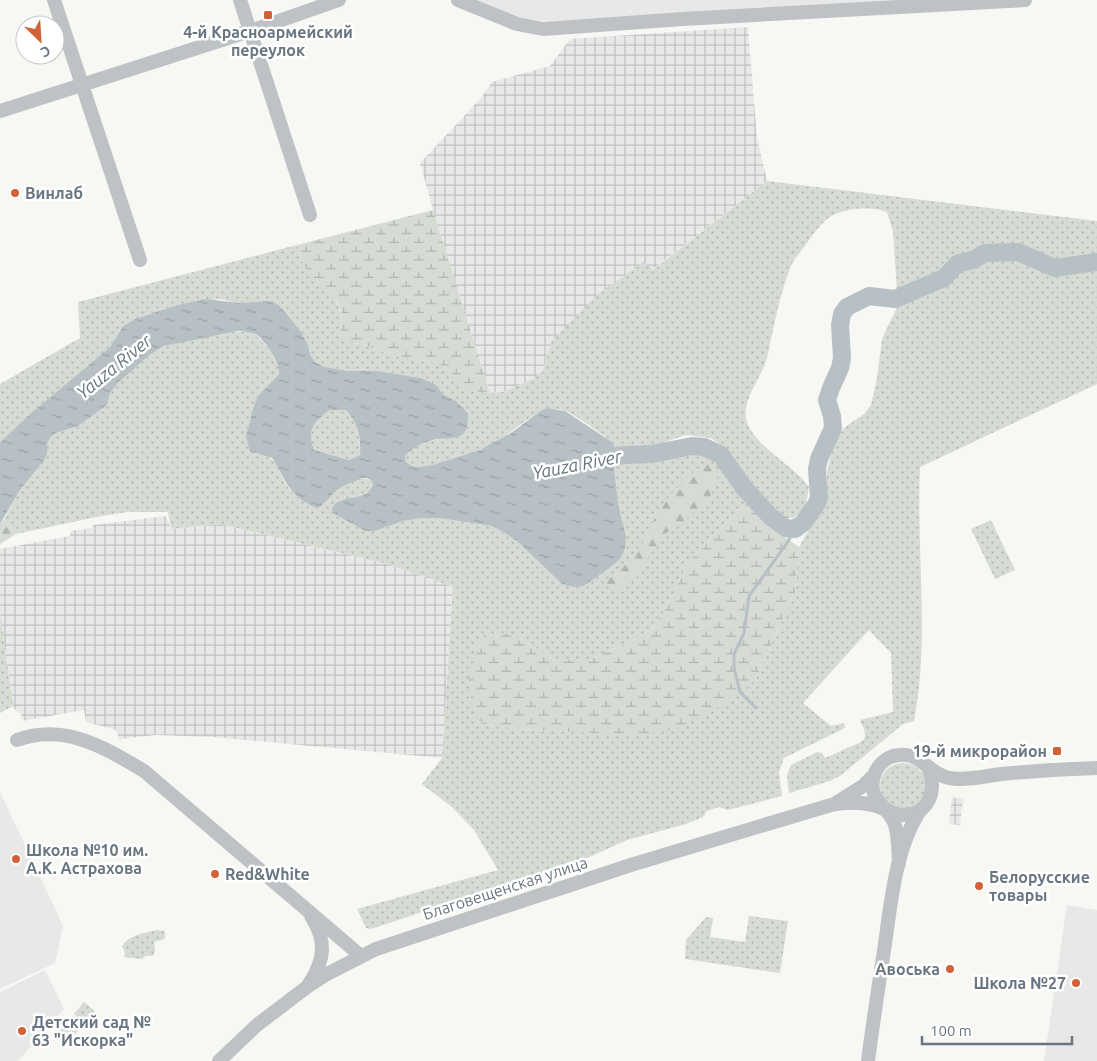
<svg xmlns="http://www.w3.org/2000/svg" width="1097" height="1061" font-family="Ubuntu,sans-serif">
<defs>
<pattern id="industrial-grid" width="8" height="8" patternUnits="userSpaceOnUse" patternTransform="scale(1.25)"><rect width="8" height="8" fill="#e7e8e7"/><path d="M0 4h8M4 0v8" fill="none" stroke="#bfc1c1"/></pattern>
<pattern id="grass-dots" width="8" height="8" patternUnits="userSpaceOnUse" patternTransform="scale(1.25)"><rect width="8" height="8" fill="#d6dbd4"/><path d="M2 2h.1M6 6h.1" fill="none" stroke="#b2b6b1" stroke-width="1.8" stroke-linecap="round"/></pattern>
<pattern id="forest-firs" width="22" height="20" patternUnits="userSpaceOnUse" patternTransform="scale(1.25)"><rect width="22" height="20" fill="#d6dbd4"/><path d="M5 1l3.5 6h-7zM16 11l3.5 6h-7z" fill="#b2b6b1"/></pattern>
<pattern id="wetland-marsh" width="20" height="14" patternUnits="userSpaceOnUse" patternTransform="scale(1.25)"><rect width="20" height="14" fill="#d6dbd4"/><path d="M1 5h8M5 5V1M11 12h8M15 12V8" fill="none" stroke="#b2b6b1"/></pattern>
<pattern id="water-ripples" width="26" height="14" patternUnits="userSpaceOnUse" patternTransform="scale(1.25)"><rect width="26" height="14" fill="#b7c1c5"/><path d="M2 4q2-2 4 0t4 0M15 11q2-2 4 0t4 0" fill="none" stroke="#99a1a5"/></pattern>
</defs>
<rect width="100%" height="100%" fill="#f7f7f4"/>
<!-- built -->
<g fill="#e7e8e7">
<polygon points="477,0 973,0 973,1 541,21 523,19"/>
<polygon points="0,792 63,926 55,963 0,989"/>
<polygon points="1067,905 1097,910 1097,1061 1044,1061"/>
<polygon points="45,970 64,1009 18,1061 0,1061 0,992"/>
</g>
<!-- industrial -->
<g fill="url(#industrial-grid)">
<polygon points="748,27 757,138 767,181 652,270 551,342 543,371 533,379 506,391 490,393 433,210 420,163 482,97 492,82 550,66 570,39"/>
<polygon points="166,516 171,529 221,524 391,565 453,587 442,758 212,737 157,735 119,739 116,730 86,722 84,710 22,721 21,714 13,708 0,613 0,549 70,536 70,531 92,528 93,525"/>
<polygon points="952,797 963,799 960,825 949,824"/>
</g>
<!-- grass -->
<g fill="url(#grass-dots)">
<path d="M767,181L1097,221V384L920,467C916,552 930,638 914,721L903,724L840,776L830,781L789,793L787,775L791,765L817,752L822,753L825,758L861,742C869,736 863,727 860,720L893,712L891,653L869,630L803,703L831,726L844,723L845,727L843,729L784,758L779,772L782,796L728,810L719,807L707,811L703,817L686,824L627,840L592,856L371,929L366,928L357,909L498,870L474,830L453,808L422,784L442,758L453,587L391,565L221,524L171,529L168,512H128L101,516L16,534L4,519L20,490L47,454V443L51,437L56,433L78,426L106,405L110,393L118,383L151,354L164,346L196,338L223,335L233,332H249L256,335L269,349L279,367V374L258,396L255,453C278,456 276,468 286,484C293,496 304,503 316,508C325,504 330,495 337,490C345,483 365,473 373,482L369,491L356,497L339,501L333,513L365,531H375L403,521L421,518H439L491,526L502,531L518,542L562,584L584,586L595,577L623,523L618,503L614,466L687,453H703L713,458L748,502L712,537L688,563L665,610L654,627L637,638L589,660H556L515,636L485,725L533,730L581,732L755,680L795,592L799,547L821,509L827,492V472L831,454L838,436L845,427L864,414L871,405L877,378L882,339L898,305L893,232L887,212C873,206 848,208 835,214C822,220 812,236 804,247C800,253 794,259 791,266C781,290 776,318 770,343C769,349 768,355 766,361C760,380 743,398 746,418C750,444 795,466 809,487L806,503L799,514L793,518H787L773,509L755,491L731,453L711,438L686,435L650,447L615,449C611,438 599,433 590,426C581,420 567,409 556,409C535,408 514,432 496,442C481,451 437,468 420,467C414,467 410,465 406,462L405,456L411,449L426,442L439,439L456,437L466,428L468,413L456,401L443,394L435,384L421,378L378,371H349L325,367L315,362L310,354L308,345L300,330L279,305L271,301L239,303L219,299L177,305L135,319L123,326L110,347L30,414L0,442V384L80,338L78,302L297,245L303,263L334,298L340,309L342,317L340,334L351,343L361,344L391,355L428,361L445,367L471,391L490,393L506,391L533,379L543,371L551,342L597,295L644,262L653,270Z"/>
<path d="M329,410H346C359,426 360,435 360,455L349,460L314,450C307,428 313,424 329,410Z"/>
<polygon points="991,520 1015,570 995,579 971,529"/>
<polygon points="0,613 13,706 0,713"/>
<circle cx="903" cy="786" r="23"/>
<polygon points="749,916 788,921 780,973 685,959 686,940 706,917 713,918 710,937 745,942"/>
<path d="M157,930L165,931V939L154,942L155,951L153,956H145L142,959L124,957L125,952L122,946C129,935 144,933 157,930Z"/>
<polygon points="84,1002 95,1011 84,1023 74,1014"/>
<polygon points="72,1016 83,1025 65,1045 54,1036"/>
</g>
<!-- forest -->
<g fill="url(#forest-firs)">
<polygon points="709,464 718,476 707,505 692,513 682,524 664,534 644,563 642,573 617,592 605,583 631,560 646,538 659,508 689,475"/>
<polygon points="4,519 16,534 0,544 0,524"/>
</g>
<!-- wetland -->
<g fill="url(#wetland-marsh)">
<path d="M433,210L490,393L471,391L445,367L428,361L391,355L362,344L351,343L344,340L340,335C340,329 342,324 342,319C343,298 318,286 308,271C302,263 300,253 297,245Z"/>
<polygon points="748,502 781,534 799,547 795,592 755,680 734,699 676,729 639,735 533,730 485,725 477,718 471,700 468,670 475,649 484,635 502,633 515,636 556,660 589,660 637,638 654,627 665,610 688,563 712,537"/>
</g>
<!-- water -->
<path fill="url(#water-ripples)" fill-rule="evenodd" d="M206,299L239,303L271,301L279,305L300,330L308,345L310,354L315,362L325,367L349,371H378L421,378L435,384L443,394L456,401L468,413C468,419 468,428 464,433C457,440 445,438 437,439C424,442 413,447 405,456L406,462L412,466L420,467L433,465L480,450L511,433L539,412L547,408L565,411L612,442L615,449L614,466L618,503L626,537L625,548L621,558L612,566L584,586L573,587L562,584L518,542L502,531L491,526L439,518H421L403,521L375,531H365L333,513L332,509C338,492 370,504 373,482L368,478H363L345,485L337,490L321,506L316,508C289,497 286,480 272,458L250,451L246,436L254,406L258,396L279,374C281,364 264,339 255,334C250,332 244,332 239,331L164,346L151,354L118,383L110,393L107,405L78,426L56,433L51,437L47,443V454L44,460L20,490L0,524V442L30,414L110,347L123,326L135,319L177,305ZM329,410H346C358,424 361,436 360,455L349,460L314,450C307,428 313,424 329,410Z"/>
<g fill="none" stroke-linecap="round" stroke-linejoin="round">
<!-- stream -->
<polyline stroke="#b7c1c5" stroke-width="3" points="756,708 740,692 734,668 734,654 744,633 749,596 787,543 795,529"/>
<!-- river -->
<polyline stroke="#b7c1c5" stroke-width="18" points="592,460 625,455 652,454 692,446 704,447 721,455 745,489 771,517 786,528 795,529 803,523 817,503 819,497 817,469 819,459 833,428 832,416 827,400 831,388 840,368 842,358 840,325 842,314 847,307 869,296 895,299 944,278 957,264 975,259 985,253 1018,252 1055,268 1097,262"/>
<!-- minor -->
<g stroke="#bec2c5" stroke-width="14">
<polyline points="54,0 140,260"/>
<polyline points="240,0 310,215"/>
<polyline points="458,0 517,24 543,29 683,19 1025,0"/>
<polyline points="0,111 250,31 339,0"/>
<path d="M17,740C64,723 104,747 144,771L361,956"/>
<polyline points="836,803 863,786 874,775"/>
<path d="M899,864C898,850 899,835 894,822C886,805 867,799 874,776C877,765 887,756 899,755C920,752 929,774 949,778C966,781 985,776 1002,774C1034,771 1065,769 1097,768"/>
<path d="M309,984C325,960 327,941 311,916"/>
<path d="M219,1061L257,1025L307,987L327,974L376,949L634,864L831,805C845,802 863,802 877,806C886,809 893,815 902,815C929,816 938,789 928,768"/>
<path d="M868,1061C873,1022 879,983 885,944C891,901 896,846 921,809"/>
</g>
</g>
<!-- markers -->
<g fill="#d26139" stroke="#fff" stroke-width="2">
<rect x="263" y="10" width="10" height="10" rx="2.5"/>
<circle cx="15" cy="193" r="5"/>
<rect x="1052" y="746" width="10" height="10" rx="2.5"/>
<circle cx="16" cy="859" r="5"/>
<circle cx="215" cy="874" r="5"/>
<circle cx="979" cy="886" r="5"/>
<circle cx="950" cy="969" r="5"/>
<circle cx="1076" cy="983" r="5"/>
<circle cx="22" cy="1031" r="5"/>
</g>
<g text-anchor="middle" stroke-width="5" stroke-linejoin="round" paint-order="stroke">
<!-- poi labels -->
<g font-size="16" font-weight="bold" fill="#697682" stroke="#fff" text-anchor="start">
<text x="268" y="38" text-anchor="middle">4-й Красноармейский<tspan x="268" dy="18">переулок</tspan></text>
<text x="25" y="199">Винлаб</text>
<text x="1047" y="757" text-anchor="end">19-й микрорайон</text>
<text x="26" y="856">Школа №10 им.<tspan x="26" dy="18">А.К. Астрахова</tspan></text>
<text x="225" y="880">Red&amp;White</text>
<text x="989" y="883">Белорусские<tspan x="989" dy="18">товары</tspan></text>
<text x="940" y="975" text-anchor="end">Авоська</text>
<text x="1066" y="989" text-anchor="end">Школа №27</text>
<text x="32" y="1028">Детский сад №<tspan x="32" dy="18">63 "Искорка"</tspan></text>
</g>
<!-- street labels -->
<g font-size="16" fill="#697682" stroke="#fff">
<text transform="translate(505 888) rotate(-18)" y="6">Благовещенская улица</text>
</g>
<!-- water labels -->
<g font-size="18" font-style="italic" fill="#64777e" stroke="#fff">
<text transform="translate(114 367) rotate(-39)" y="6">Yauza River</text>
<text transform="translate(577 465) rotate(-11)" y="6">Yauza River</text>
</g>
</g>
<!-- north arrow -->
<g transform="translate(40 40) rotate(155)"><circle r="24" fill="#ffffff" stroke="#c3c8cd"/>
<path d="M0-4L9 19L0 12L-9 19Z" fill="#d26139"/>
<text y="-8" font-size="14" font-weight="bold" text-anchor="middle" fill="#697682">С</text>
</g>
<!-- scale -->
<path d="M922 1036v8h150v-8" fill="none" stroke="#697682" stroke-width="2.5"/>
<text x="930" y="1036" font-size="15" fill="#697682" stroke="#ffffff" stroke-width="4" paint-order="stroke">100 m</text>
</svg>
